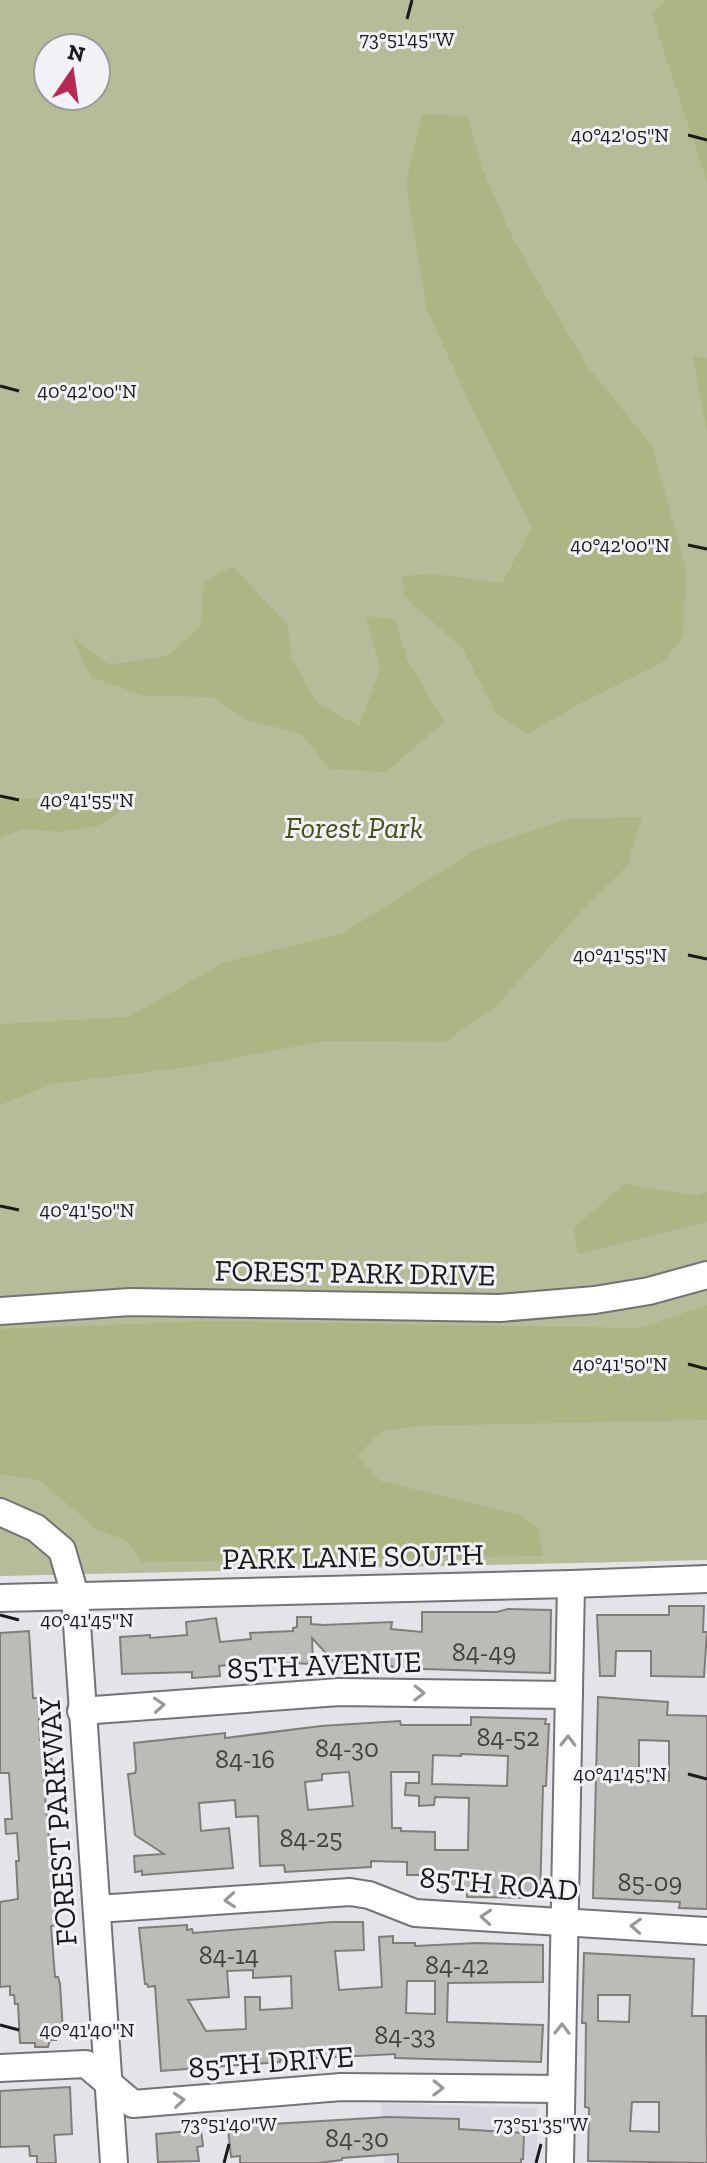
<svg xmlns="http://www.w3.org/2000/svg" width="707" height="2163" font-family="'Zilla Slab',serif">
<rect width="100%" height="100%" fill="#e5e3e8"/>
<!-- built -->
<polygon fill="#d9d6e2" points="381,2103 537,2108 537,2163 384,2163"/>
<!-- green -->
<path fill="#b7bb97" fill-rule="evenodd" d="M0,0H707V1560L0,1576ZM48,48H96V96H48Z"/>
<!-- forest -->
<g fill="#afb484">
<polygon points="667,0 707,0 707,181 652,14"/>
<polygon points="422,114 468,116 482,168 514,241 587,366 652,446 686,569 683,636 665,661 583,702 527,734 495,712 463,649 404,596 403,576 434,574 502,583 532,527 475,414 427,310 406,183"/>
<polygon points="693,356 707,358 707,430 706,428"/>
<polygon points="232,566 287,624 292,660 318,704 359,726 380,669 366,616 395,620 407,659 444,722 386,772 330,769 301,734 248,720 212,697 145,696 91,677 73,638 109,665 167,656 201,627 204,583"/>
<polygon points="103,795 120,811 100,825 63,832 24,829 0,838 0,800"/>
<polygon points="642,817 627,866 583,909 497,1005 445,1042 324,1041 188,1067 52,1084 0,1105 0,1024 129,1017 225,962 343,933 476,850 566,819"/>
<polygon points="624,1184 697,1196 707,1192 707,1222 578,1254 574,1228"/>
<polygon points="707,1305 707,1420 416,1426 381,1431 357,1456 380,1481 518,1514 538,1528 543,1556 141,1562 126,1540 98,1530 39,1480 0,1474 0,1329 211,1321 639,1328"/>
</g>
<!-- building -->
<g fill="#bdbbb7" stroke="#817e7a" stroke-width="2" fill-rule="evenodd">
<polygon points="669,1606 704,1606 703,1632 707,1632 704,1677 651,1676 651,1651 616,1651 615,1676 600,1676 597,1615 669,1615"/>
<polygon points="508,1609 551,1610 550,1673 392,1668 392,1666 366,1665 367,1661 334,1662 312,1638 313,1664 262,1662 219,1666 220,1676 192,1678 192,1672 122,1674 120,1637 150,1635 150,1638 187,1635 186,1622 216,1618 220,1642 251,1639 250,1633 293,1631 293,1628 297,1627 297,1617 311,1617 311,1624 324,1625 392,1622 391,1629 422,1632 422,1612 497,1612"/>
<polygon points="29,1631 33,1698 38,1698 40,1740 50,1739 52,1769 44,1770 45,1796 57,1925 51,1926 55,1977 58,1977 60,1984 63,2032 56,2032 56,2040 50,2040 48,2047 35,2047 35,2043 20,2043 18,2004 15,2004 14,1995 10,1995 10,1986 0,1987 0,1902 18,1899 16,1861 19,1861 17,1833 6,1834 5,1819 12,1819 9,1773 0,1773 0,1633"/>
<path d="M598,1697L668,1702L667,1715L707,1716V1909L679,1908L680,1902L593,1898ZM639,1740L669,1741V1781H639Z"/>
<path d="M471,1717L546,1719L545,1724H549L546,1786H543L540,1898L467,1897V1890L422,1886V1875H407V1862L371,1861V1867L285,1872L284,1865L260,1866L258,1816L236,1817L235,1800L199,1803L201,1831L229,1828L233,1868L142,1875V1871L135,1872L134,1856L164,1854L135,1835L128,1774L135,1773L136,1769L134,1743L225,1733V1738L321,1726L400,1721L401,1725H471ZM461,1754L508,1756L507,1786L432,1784L433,1755L461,1756ZM349,1772L353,1806L308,1810L305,1782L322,1780V1774ZM391,1772H419V1783H406L405,1795L419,1796V1806L434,1805L435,1797L469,1798L468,1850H435V1832L401,1831V1828H392Z"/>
<path d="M332,1922H363L364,1950L335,1951L339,1990L382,1987L379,1937L393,1936V1943H415V1946L477,1943L543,1945V1982L448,1983L447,2022L543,2025L541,2062L395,2058V2054L280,2060V2062L161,2071L155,1986L148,1987L147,1984H145L139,1928L187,1925V1930L192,1929L193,1933ZM253,1970V1978L291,1976L292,2008L260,2010V1997H245L246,2029L206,2031L188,2000L229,1997L227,1971ZM407,1981H435V2014L406,2013Z"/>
<path d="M584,1953L694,1959L692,2016H706L707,2163L588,2161L589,2108L585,2107L586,2023H582ZM598,1995H630L629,2022L598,2021ZM632,2102H659V2132L630,2131Z"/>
<polygon points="70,2087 72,2134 54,2135 56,2163 37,2163 37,2156 30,2156 29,2146 0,2147 0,2091"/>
<polygon points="388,2117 459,2119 459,2129 524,2133 523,2159 521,2159 521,2163 398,2163 398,2154 342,2158 342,2160 318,2163 240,2163 240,2156 231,2157 228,2129 255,2125"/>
<polygon points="201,2130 203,2146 197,2147 199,2161 158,2162 156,2134"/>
</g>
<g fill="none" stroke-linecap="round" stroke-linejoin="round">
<defs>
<g id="minor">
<polyline points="0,1311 130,1302 500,1308 595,1300 649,1291 707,1275"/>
<polyline points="0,1512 36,1528 62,1550 75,1595 114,2163"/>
<polyline points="0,1598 571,1584 707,1579"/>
<polyline points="81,1711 339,1692 569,1695"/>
<polyline points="97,1909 350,1892 369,1895 415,1913 707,1931"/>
<polyline points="0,2068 86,2064 133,2104 341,2087 561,2089"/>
<polyline points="560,2163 571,1584"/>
</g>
</defs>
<!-- minor casing -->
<use href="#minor" stroke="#737276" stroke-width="30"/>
<!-- minor -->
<use href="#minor" stroke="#fff" stroke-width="26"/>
</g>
<!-- one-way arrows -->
<defs><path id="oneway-chevron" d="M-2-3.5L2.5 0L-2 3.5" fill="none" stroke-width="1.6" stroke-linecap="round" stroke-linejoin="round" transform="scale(2)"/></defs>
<g stroke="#989898">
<use href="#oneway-chevron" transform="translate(419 1693) rotate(1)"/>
<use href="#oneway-chevron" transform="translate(159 1705) rotate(-4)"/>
<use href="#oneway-chevron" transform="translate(568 1741) rotate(-89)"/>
<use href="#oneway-chevron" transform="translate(230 1900) rotate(176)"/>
<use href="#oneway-chevron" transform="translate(486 1917) rotate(-176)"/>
<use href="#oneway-chevron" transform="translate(636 1926) rotate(-177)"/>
<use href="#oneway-chevron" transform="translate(562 2029) rotate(-89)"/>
<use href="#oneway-chevron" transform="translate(438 2088) rotate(1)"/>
<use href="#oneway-chevron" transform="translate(179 2100) rotate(-5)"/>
</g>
<!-- ticks -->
<path fill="none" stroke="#1a191b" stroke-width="3" d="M407,19L412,0M688,135L707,140M0,386L19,391M688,545L707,549M0,796L19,800M688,955L707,959M0,1206L19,1210M688,1364L707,1369M0,1615L19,1620M688,1774L707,1779M0,2025L19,2030M224,2163L229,2144M536,2163L541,2144"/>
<g text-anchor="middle" stroke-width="6" stroke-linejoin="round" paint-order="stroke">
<!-- number labels -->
<g font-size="26" fill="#434242">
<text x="484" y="1661">84-49</text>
<text x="508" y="1746">84-52</text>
<text x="347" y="1757">84-30</text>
<text x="245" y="1768">84-16</text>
<text x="311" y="1847">84-25</text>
<text x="650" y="1891">85-09</text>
<text x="229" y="1964">84-14</text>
<text x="457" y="1974">84-42</text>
<text x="405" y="2044">84-33</text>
<text x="357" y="2147">84-30</text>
</g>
<!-- park labels -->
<g font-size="30" font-style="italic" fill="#4a4e15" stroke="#f2f1f5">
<text x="354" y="838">Forest Park</text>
</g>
<!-- street labels -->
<g font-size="30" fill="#1a191b" stroke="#f2f1f5">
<text transform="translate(355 1273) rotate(1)" y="10">FOREST PARK DRIVE</text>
<text transform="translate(353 1557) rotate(-1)" y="10">PARK LANE SOUTH</text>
<text transform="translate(324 1665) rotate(-2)" y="10">85TH AVENUE</text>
<text transform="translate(58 1821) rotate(-94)" y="10">FOREST PARKWAY</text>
<text transform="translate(499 1884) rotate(5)" y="10">85TH ROAD</text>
<text transform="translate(271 2062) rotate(-4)" y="10">85TH DRIVE</text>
</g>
</g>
<g font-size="20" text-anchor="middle" fill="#1a191b" stroke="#f2f1f5" stroke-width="6" stroke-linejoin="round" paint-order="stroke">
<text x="407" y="46">73°51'45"W</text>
<text x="620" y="142">40°42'05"N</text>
<text x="87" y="398">40°42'00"N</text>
<text x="620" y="552">40°42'00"N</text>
<text x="87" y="807">40°41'55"N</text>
<text x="620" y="962">40°41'55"N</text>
<text x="87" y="1217">40°41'50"N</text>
<text x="620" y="1371">40°41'50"N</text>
<text x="87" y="1627">40°41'45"N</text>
<text x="620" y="1781">40°41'45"N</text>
<text x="87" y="2037">40°41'40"N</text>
<text x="229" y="2131">73°51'40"W</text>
<text x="541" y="2131">73°51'35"W</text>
</g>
<!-- north arrow -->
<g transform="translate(72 72) rotate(13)"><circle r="38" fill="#f2f1f5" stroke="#9c9b9e" stroke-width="2"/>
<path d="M0-6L14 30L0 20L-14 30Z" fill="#b82855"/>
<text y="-12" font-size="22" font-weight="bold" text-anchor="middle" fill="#1a191b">N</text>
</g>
</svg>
